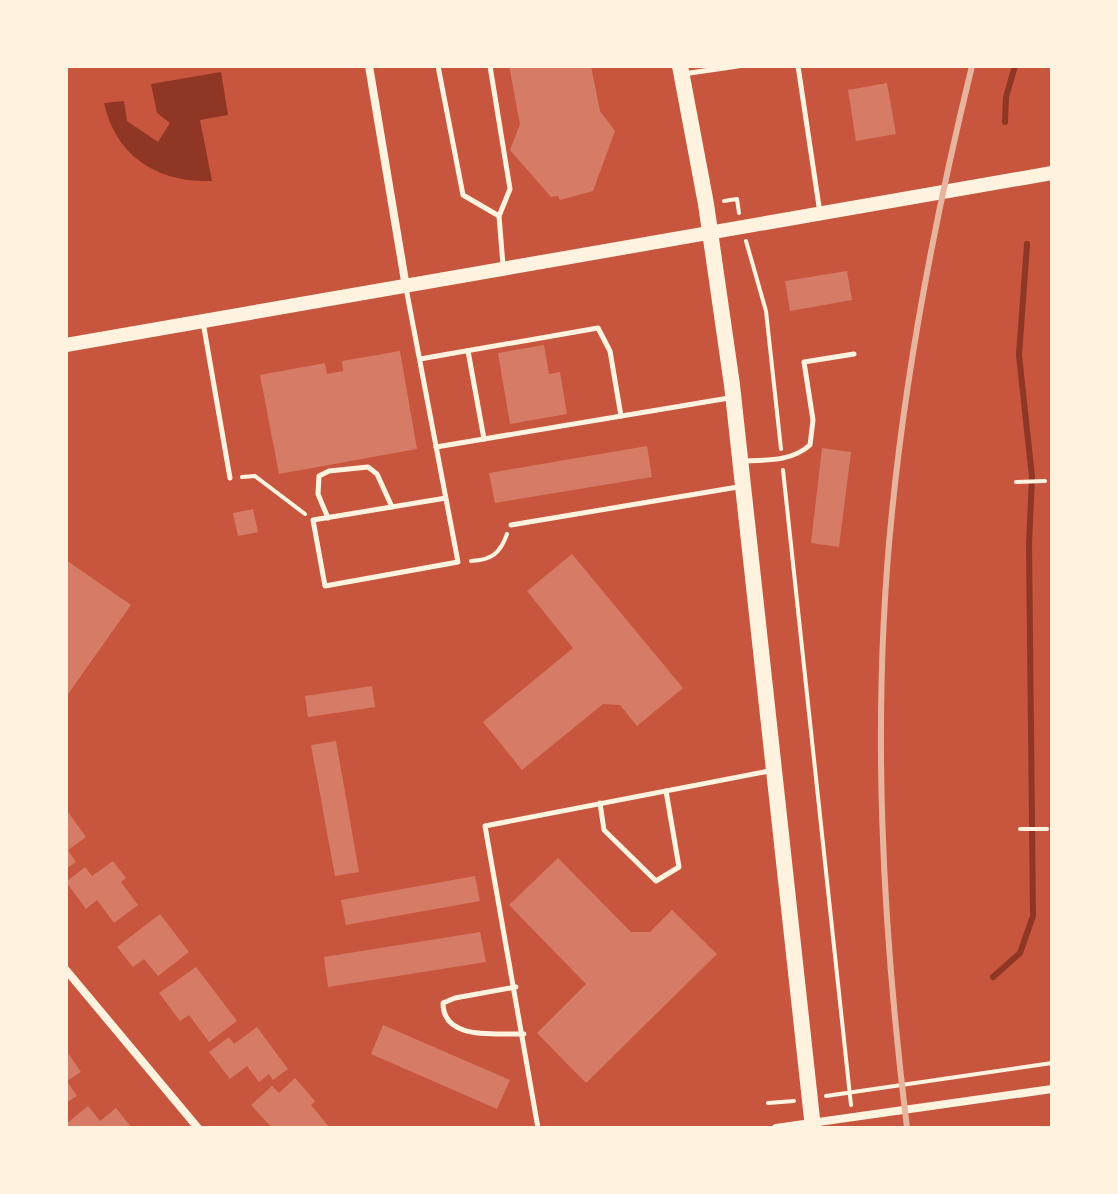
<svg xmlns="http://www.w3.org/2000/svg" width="1118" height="1194" font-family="Quicksand,sans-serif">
<rect width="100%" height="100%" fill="#c8553d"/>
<!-- water -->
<path fill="#8f3625" d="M221,72L228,115L200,120L212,181C158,183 116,157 104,103L124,101L127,121L158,142L170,123L157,113L151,84Z"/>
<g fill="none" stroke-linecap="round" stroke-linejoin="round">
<!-- stream -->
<g stroke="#8f3625" stroke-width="6">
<polyline points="1005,122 1006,97 1015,66"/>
<polyline points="993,977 1020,953 1033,916 1029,544 1032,477 1019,355 1027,244"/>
</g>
</g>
<!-- building -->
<g fill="#d67c66">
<polygon points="509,66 591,66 600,111 615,131 593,191 560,200 558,196 551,197 510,150 520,124"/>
<polygon points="887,83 896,134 856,141 848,90"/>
<polygon points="847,271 852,300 790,311 785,281"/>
<polygon points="544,345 549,374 560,372 567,414 510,424 498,353"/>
<polygon points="400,351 417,449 279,474 260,375 325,363 327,374 343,371 342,361"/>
<polygon points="647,446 652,477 495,503 489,473"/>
<polygon points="822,448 851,452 839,547 811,543"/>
<polygon points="253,509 258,532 238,536 233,513"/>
<polygon points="572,554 683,688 637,726 620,705 603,704 522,770 483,722 573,648 527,591"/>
<polygon points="66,560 131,605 66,697"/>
<polygon points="372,686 375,707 308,717 305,696"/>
<polygon points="336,741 359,872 335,876 311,745"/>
<polygon points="66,809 86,837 68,850 76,862 66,869"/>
<polygon points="558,858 631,932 650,932 672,910 717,954 586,1083 537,1033 586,984 509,905"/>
<polygon points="113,861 126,878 121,882 138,905 114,923 97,900 86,909 66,882 85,867 92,876"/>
<polygon points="475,876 480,901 346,925 341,900"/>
<polygon points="160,914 189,952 158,976 144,959 133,967 117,947"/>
<polygon points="480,932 486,962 328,987 324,957"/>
<polygon points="196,967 237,1021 209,1042 189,1015 180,1021 159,993"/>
<polygon points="383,1025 510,1080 497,1109 371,1054"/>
<polygon points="257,1027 288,1069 273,1080 269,1074 259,1082 247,1066 230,1079 209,1052 229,1037 234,1044"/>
<polygon points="66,1050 81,1072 67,1081 77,1096 66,1103"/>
<polygon points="295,1078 315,1101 311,1105 330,1128 272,1128 251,1105 272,1086 279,1093"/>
<polygon points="88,1106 100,1121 116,1108 132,1128 66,1128 66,1124"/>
</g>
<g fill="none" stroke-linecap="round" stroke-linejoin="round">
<!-- path -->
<g stroke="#fff3e0" stroke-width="4">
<polyline points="724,201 737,199 739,213"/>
<polyline points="746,241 766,311 781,449"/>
<polyline points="783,470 851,1105"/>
<polyline points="242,477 255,476 305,514"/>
<polyline points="1016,482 1045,481"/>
<path d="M471,561C491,560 500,554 507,534"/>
<polyline points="1020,829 1047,829"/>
<polyline points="826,1096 1052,1063"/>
<polyline points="768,1103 794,1101"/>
</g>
<!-- service -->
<g stroke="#fff3e0" stroke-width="5">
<polyline points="438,66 463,195 499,216"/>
<polyline points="490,66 510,189 499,216 503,265"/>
<polyline points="798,66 820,213"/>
<polyline points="683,74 738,66"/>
<polyline points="406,288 458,562 325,586 313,520 446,498"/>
<polyline points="203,322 230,478"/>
<polyline points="468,351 484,439"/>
<polyline points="420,359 598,328 610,351 621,416"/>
<polyline points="436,447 729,398"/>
<path d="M741,461C766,460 791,462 810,445L813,420L804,362L854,354"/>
<polyline points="328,518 318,494 319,476 329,471 368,467 377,474 392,507"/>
<polyline points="511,525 738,487"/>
<polyline points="600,803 604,830 656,881 679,867 666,791"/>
<path d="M516,987L455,998L443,1003C443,1041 496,1033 524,1034"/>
<polyline points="538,1128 485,826 769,771"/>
</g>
<!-- minor -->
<g stroke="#fff3e0" stroke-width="8">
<polyline points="369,66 406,287"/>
<polyline points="66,970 198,1128"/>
<polyline points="776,1128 1052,1089"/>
</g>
<!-- tertiary -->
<polyline stroke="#fff3e0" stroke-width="14" points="66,345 1052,173"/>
<!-- secondary -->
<polyline stroke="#fff3e0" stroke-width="16" points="680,66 706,204 732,385 813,1128"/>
<!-- rail -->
<path stroke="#e9b49f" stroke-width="6" d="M907,1128C882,924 871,717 892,512C907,362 936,213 972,66"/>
</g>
<!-- border -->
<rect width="1118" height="1194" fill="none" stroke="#fff3e0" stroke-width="136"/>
</svg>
